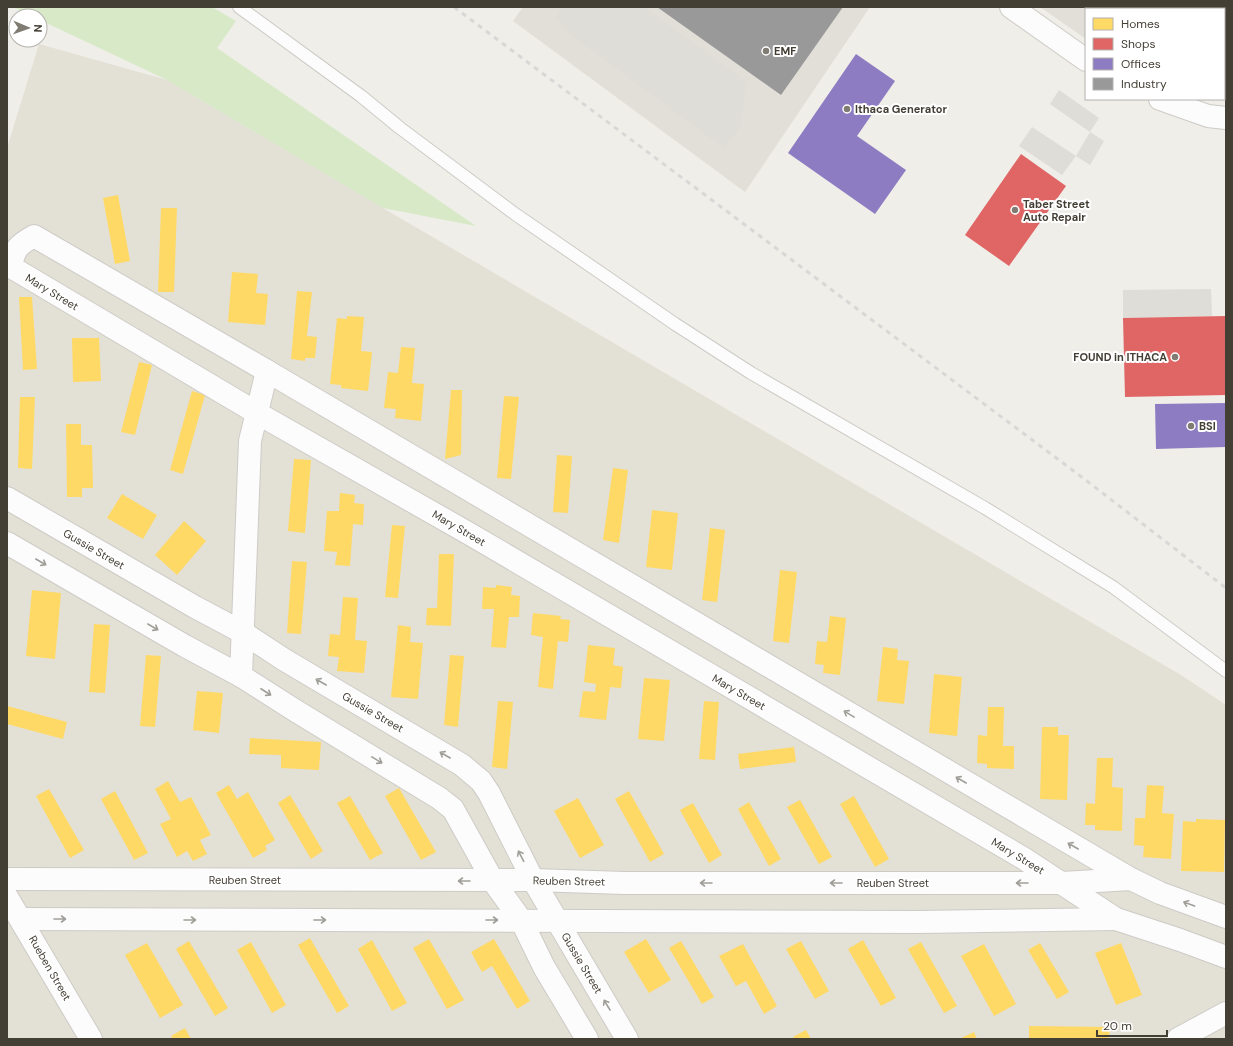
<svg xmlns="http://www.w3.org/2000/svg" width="1233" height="1046" font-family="'DM Sans',sans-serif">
<rect width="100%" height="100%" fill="#efeee8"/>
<!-- residential -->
<polygon fill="#e3e0d5" points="39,44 167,80 383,208 1181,675 1226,705 1226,1039 7,1039 7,148"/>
<!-- industrial -->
<g fill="#e2dfd9">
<polygon points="523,7 870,7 745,192 513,21"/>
<polygon points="1040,7 1226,7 1226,100 1223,99 1224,99 1224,9 1086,9 1086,39"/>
</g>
<!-- green -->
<polygon fill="#d8e9c8" points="13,7 212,7 236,21 217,48 476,226 383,208 167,80 40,20 40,16 32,16"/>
<!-- parking -->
<g fill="#deddd8">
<polygon points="563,7 644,7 746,81 741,126 724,148 567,32 556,18"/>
<polygon points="1059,90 1099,118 1090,132 1104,141 1090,165 1076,156 1062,175 1019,146 1032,127 1076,156 1090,132 1050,104"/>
<polygon points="1211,289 1212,316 1123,318 1123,290"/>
</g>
<!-- homes -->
<g fill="#ffd966">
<polygon points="118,195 130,261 115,264 103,198"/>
<polygon points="161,208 177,208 174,292 158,292"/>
<polygon points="232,272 258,274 256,293 268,294 265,325 228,322"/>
<polygon points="297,291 312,292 307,336 317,337 315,358 305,358 305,361 291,359"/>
<polygon points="19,297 32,297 37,369 23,370"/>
<polygon points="347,316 364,317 361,351 372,352 368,391 341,388 341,385 330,384 337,318 347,319"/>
<polygon points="72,338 99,338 101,381 73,382"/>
<polygon points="401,347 415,348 412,383 424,384 421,421 395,418 396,409 384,408 388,372 398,373"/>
<polygon points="139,362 152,365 135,435 121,432"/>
<polygon points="451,390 462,390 461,455 445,459"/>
<polygon points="192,391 205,395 183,474 170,470"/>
<polygon points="504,396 519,397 511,479 497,478"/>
<polygon points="20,397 35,397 32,469 18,468"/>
<polygon points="66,424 81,424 81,445 92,445 93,488 82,488 82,497 67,497"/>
<polygon points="557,455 572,456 568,513 553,512"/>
<polygon points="294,459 311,460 305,533 288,531"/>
<polygon points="613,468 628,470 619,543 603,540"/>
<polygon points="340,493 355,495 354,503 364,504 363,525 353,524 350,566 335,565 337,552 324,551 327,511 339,511"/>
<polygon points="122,494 157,515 143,539 107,518"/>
<polygon points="652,510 678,513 672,570 646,567"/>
<polygon points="184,521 206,541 177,575 155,555"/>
<polygon points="392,525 405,526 398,598 385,597"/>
<polygon points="710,528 725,530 717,602 702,600"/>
<polygon points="439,554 454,554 451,626 426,625 427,608 437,608"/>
<polygon points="292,561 307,562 301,634 287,633"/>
<polygon points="780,570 797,572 789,643 773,641"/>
<polygon points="496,585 512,587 511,595 520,596 519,617 509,617 506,648 491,647 494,609 482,609 483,587 496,588"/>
<polygon points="32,590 61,593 55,659 26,656"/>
<polygon points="343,597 358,598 355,640 367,641 364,673 337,671 339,657 328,656 330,634 340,635"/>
<polygon points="533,613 561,616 560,619 570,620 568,642 558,641 553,689 538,687 543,637 531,635"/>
<polygon points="830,616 846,618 840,675 823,673 824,665 815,664 817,641 827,642"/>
<polygon points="94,624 110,625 105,693 89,692"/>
<polygon points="398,625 411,627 410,642 423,643 418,699 391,697"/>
<polygon points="588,645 615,648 613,665 623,667 621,688 610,687 606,720 579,717 583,691 595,692 596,684 584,682"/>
<polygon points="883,647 898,649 897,660 909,661 904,704 877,701"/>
<polygon points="146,655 161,656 155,727 140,726"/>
<polygon points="450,655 464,656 458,727 444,725"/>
<polygon points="934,674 962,677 957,736 929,733"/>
<polygon points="644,678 670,680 664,741 638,739"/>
<polygon points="197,691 223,693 219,733 193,730"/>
<polygon points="498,701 513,702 507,769 492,767"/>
<polygon points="704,701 719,702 715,760 699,759"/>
<polygon points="7,706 67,722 63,739 7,724"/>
<polygon points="988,707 1004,707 1003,746 1014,746 1014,769 987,768 987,764 977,763 978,735 987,736"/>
<polygon points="1042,727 1058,727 1058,735 1069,735 1067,800 1040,799"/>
<polygon points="250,738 321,742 319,770 281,768 281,755 249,754"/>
<polygon points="794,747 796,762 740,769 738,754"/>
<polygon points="1097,758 1113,758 1112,787 1123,788 1122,831 1095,830 1095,825 1085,825 1086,803 1095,804"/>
<polygon points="168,781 180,802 191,797 211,835 200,840 207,854 193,861 187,851 177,857 160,824 171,819 155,789"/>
<polygon points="229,785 237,799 248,792 275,840 265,846 267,850 253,858 216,793"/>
<polygon points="1147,785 1164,786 1162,813 1174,814 1171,859 1143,857 1144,846 1134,845 1135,818 1145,818"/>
<polygon points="399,788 436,852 421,860 385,796"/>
<polygon points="49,789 84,850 70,858 36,796"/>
<polygon points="115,791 148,853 134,860 101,799"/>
<polygon points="629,791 664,854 650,862 615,799"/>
<polygon points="290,795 323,851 311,859 278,803"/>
<polygon points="350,796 383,853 370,860 337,803"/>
<polygon points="854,796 889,859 875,867 840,804"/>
<polygon points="578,798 604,845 580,858 554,811"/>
<polygon points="800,800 832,857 819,864 787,807"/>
<polygon points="749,802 781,859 769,866 738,809"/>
<polygon points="693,803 722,855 709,863 680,810"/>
<polygon points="1196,819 1225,820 1224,872 1181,871 1183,821 1196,822"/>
<polygon points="310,938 349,1006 337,1013 298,945"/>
<polygon points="429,939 464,1000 447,1009 413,948"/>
<polygon points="494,939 530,1001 517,1009 492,966 482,972 471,952"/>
<polygon points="646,939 671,980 649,993 624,952"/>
<polygon points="372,940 407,1003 392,1011 358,949"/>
<polygon points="863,940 896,998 881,1006 848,949"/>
<polygon points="189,941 228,1008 215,1016 176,949"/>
<polygon points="681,941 714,997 702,1004 669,948"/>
<polygon points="801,941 829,991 815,999 786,949"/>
<polygon points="251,942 286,1005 272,1013 237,950"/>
<polygon points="921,942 957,1006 944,1013 908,949"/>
<polygon points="147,943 183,1005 160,1018 125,955"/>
<polygon points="1040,943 1069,992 1057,999 1028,950"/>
<polygon points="1121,943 1142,995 1116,1005 1095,953"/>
<polygon points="743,944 777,1006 764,1014 746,981 736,986 719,956"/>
<polygon points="984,944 1016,1004 994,1016 961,956"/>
<polygon points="1029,1026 1111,1027 1108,1039 1029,1039"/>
<polygon points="185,1028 191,1039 173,1039 171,1036"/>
<polygon points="806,1030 811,1039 795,1039 793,1037"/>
<polygon points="974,1032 977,1039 959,1039"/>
</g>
<!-- shops -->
<g fill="#e06666">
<polygon points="1021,154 1066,186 1009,266 965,235"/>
<polygon points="1226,316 1226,395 1125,397 1123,318"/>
</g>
<!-- offices -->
<g fill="#8e7cc3">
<polygon points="856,54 895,81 857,136 906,170 875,214 788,153"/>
<polygon points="1226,403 1226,447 1156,449 1155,404"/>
</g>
<!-- industry -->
<polygon fill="#999" points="657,7 843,7 781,95"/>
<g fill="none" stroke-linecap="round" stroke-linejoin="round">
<defs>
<polyline id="service" points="239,7 361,96 400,128 515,214 675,324 751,373 985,508 1113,587 1226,671"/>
<g id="minor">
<polyline points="1011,7 1086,60"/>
<polyline points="1160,99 1208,116 1226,118"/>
<polyline points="7,498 195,607 242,632 283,659 462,765 481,781 489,793 533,880 627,1039"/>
<polyline points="7,543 185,646 241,676 296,711 439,798 453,809 493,881 521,920 544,967 587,1039"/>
<polyline points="241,676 250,441 267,371"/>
<polyline points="7,879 533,880 624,883 1062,883 1131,879"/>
<polyline points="7,897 91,1039"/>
<path d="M1226,917L1160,893L1131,879L267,371L34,236C18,245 14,249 11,267L257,413L468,533L1023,858L1116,919L1180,940L1226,957"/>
<polyline points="21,919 919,922 1116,919"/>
<polyline points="1178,1039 1226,1013"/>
</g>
</defs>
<!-- service casing -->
<use href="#service" stroke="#cdcbc6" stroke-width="14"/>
<!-- minor casing -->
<use href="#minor" stroke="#cdcbc6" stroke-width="24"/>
<!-- service -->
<use href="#service" stroke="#fdfcfc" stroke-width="12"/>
<!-- minor -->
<use href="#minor" stroke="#fdfcfc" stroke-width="22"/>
<!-- rail -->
<polyline stroke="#d8d8d7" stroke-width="3" stroke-dasharray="5 5" stroke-linecap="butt" points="454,7 1083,478 1226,588"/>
</g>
<!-- one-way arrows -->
<defs><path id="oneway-shaft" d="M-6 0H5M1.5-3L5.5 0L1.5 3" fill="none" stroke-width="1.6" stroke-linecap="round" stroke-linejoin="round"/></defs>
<g stroke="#a09e98">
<use href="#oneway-shaft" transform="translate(41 562) rotate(30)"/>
<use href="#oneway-shaft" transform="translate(153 627) rotate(30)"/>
<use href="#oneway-shaft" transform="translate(321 682) rotate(-150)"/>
<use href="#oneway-shaft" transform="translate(266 692) rotate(33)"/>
<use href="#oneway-shaft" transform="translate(849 714) rotate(-149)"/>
<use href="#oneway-shaft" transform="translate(445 755) rotate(-150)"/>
<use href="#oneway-shaft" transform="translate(377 760) rotate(31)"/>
<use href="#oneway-shaft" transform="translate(961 780) rotate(-150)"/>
<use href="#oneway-shaft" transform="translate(1073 846) rotate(-150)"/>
<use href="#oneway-shaft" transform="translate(521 856) rotate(-117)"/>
<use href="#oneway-shaft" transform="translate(464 881) rotate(-180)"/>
<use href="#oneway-shaft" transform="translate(706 883) rotate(-180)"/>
<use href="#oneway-shaft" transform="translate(836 883) rotate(-180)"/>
<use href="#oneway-shaft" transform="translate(1022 883) rotate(-180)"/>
<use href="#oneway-shaft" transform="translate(1189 904) rotate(-160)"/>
<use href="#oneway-shaft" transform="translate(60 919)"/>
<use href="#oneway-shaft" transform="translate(190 920)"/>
<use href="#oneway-shaft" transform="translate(320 920)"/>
<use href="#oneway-shaft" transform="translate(492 920)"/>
<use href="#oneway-shaft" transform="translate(607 1005) rotate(-121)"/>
</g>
<!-- markers -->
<g fill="#807c74" stroke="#fff" stroke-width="1.5">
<circle cx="766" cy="51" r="4"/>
<circle cx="847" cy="109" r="4"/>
<circle cx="1015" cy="210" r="4"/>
<circle cx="1175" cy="357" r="4"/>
<circle cx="1191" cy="426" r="4"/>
</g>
<g text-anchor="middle" stroke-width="4" stroke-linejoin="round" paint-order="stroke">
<!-- poi labels -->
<g font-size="11" font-weight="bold" fill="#443f35" stroke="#fff" text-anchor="start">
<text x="774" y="55">EMF</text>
<text x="855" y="113">Ithaca Generator</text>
<text x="1023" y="208">Taber Street<tspan x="1023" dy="13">Auto Repair</tspan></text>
<text x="1167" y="361" text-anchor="end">FOUND in ITHACA</text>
<text x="1199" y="430">BSI</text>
</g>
<!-- street labels -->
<g font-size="11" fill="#443f35" stroke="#fff">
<text transform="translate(52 292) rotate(31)" y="4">Mary Street</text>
<text transform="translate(459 528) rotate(30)" y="4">Mary Street</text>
<text transform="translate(94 549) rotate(30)" y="4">Gussie Street</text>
<text transform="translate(739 692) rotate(30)" y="4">Mary Street</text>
<text transform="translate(373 712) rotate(30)" y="4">Gussie Street</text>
<text transform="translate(1018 856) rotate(31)" y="4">Mary Street</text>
<text x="245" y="884">Reuben Street</text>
<text transform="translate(569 881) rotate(1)" y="4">Reuben Street</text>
<text x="893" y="887">Reuben Street</text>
<text transform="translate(582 963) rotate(59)" y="4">Gussie Street</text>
<text transform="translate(50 968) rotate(60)" y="4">Rueben Street</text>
</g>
</g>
<!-- border -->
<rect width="1233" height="1046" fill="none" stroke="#443f35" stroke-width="16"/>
<!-- legend -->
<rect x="1085" y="8" width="140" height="92" fill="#ffffff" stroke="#b4b2ae"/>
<rect x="1093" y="18" width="20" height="12" fill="#ffd966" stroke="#b4b2ae"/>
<text x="1121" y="28" font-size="12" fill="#443f35">Homes</text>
<rect x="1093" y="38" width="20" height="12" fill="#e06666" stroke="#b4b2ae"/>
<text x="1121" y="48" font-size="12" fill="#443f35">Shops</text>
<rect x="1093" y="58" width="20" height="12" fill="#8e7cc3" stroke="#b4b2ae"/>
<text x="1121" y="68" font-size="12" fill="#443f35">Offices</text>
<rect x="1093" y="78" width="20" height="12" fill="#999999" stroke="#b4b2ae"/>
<text x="1121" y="88" font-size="12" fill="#443f35">Industry</text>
<!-- north arrow -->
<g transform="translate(28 28) rotate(92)"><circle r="19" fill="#ffffff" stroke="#b4b2ae"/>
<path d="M0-3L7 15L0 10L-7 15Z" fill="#807c74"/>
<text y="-6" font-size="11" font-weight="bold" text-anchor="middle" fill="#443f35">N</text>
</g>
<!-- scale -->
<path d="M1097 1030v6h70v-6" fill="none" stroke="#443f35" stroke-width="2"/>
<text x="1103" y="1030" font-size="12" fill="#443f35" stroke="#ffffff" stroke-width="3" paint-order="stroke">20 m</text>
</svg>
